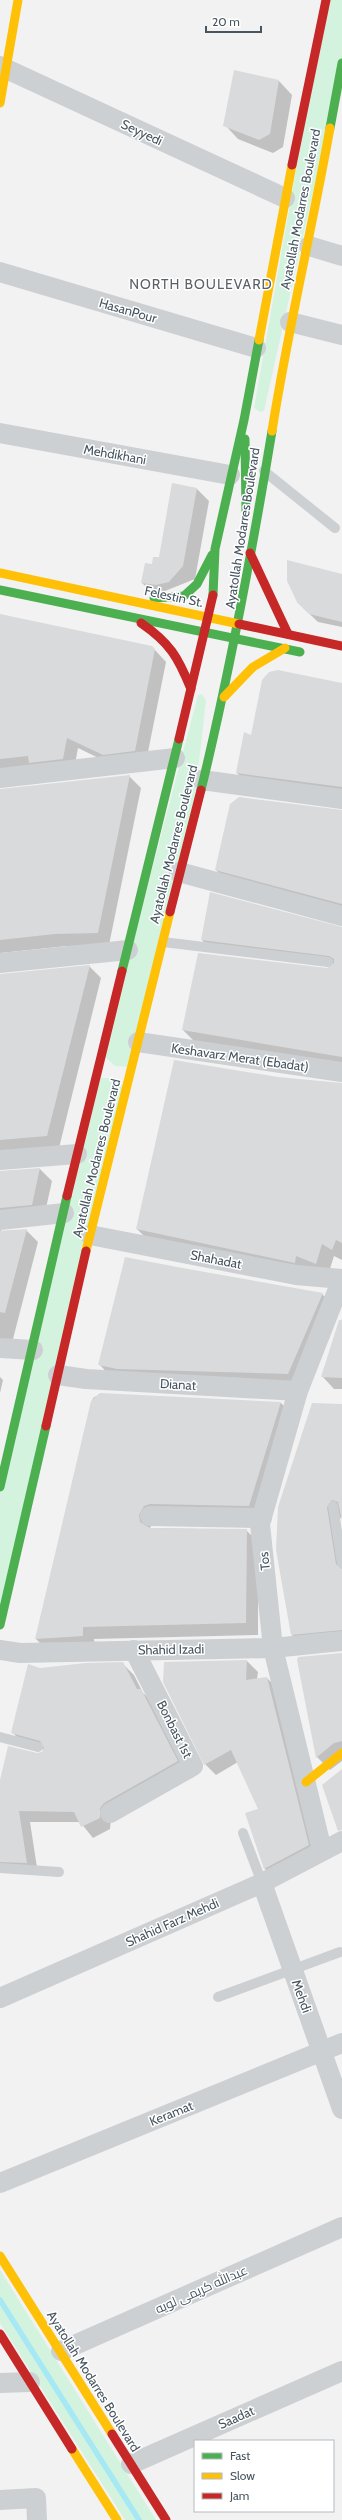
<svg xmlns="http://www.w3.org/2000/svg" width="342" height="2520" font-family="Cabin,Cairo,sans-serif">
<rect width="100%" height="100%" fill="#f2f2f2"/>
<!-- green -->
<g fill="#d4f3df">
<polygon points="326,0 342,0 342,63 264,411 261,412 254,408"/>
<polygon points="202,694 206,701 193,814 132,1067 115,1066 103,1055 198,695"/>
<polygon points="97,1078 113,1078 127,1089 0,1625 0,1487"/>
<polygon points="0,2270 156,2520 125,2520 0,2323"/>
</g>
<!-- shadow -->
<g fill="#0003">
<polygon points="279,81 292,95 283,147 273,153 238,139 225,125"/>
<polygon points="196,488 209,501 195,579 155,595 142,583 153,565 160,559"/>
<polygon points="342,575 342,627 318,622 297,602"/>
<polygon points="0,615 155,650 166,662 146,762 115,766 78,748 74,770 0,772"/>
<polygon points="342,684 342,796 248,784 237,773 251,736"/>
<polygon points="129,776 141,788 109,945 67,946 0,953 0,790"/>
<polygon points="342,811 342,911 227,881 216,870"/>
<polygon points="342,927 342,1065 194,1041 183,1030 337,966 213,951 202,940"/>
<polygon points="89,966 101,978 59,1148 0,1152 0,975"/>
<polygon points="278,1078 342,1084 342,1260 334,1256 328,1275 149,1241 137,1229"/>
<polygon points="40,1169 52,1181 44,1217 1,1228 1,1231 26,1230 38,1242 13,1339 0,1345 0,1172"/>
<polygon points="322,1294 334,1306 300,1386 111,1377 100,1365"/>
<polygon points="342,1319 342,1389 334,1389 322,1376"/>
<polygon points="0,1377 3,1380 0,1393"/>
<polygon points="100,1394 281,1403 293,1415 261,1518 156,1518 150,1528 246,1530 258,1542 258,1635 94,1639 95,1648 48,1651 36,1639 93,1398"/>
<polygon points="342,1405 342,1516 339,1520 342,1540 342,1643 304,1647 291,1634"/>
<polygon points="342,1654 342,1761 330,1770 317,1757 298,1660"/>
<polygon points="247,1661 258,1672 257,1679 267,1678 278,1689 319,1856 275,1879 265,1869 259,1809 238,1762 216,1775 205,1764"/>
<polygon points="122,1663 134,1675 143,1693 152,1701 188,1773 111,1819 110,1829 93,1838 80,1822 30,1822 38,1874 0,1866 0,1784 45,1750 24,1744 13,1733 40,1669"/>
</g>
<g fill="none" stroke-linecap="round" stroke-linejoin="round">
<!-- stream -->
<polyline stroke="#a6e8f3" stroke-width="5.5" points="0,2300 139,2520"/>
</g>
<!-- building -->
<g fill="#d9dadc">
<polygon points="234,70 279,80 270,134 259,140 223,126"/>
<polygon points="172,483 197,488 183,566 169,582 156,585 141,583 145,563 152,564 153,557 159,557"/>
<polygon points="287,560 342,574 342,622 309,614 297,602 287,581"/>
<polygon points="0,614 152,646 155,649 135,751 103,755 67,738 63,759 29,763 28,756 0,759"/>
<polygon points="278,670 342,683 342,787 236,773 244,732 251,735 262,680 269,672"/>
<polygon points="130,775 98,933 55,934 0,940 0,789"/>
<polygon points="239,797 342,810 342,904 215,870 230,804"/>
<polygon points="210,892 342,927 342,1057 182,1030 198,953 327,968 334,963 334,959 329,956 201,940"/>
<polygon points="90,965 47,1136 0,1140 0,974"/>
<polygon points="174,1060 278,1077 342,1083 342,1243 336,1240 332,1250 322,1244 316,1264 296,1256 295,1263 136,1229"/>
<polygon points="40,1168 32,1205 0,1208 0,1171"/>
<polygon points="27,1229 5,1313 0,1312 0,1231"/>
<polygon points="125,1257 177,1267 323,1293 288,1374 117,1369 98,1365"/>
<polygon points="339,1320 342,1320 342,1378 321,1377"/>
<polygon points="100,1393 281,1402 249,1506 150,1504 144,1506 139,1515 140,1522 150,1528 247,1529 246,1623 83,1627 83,1636 35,1639 91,1401"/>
<polygon points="312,1403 342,1404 342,1521 338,1502 332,1500 327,1507 336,1564 342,1569 342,1630 291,1635 276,1550 278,1507"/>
<polygon points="342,1653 342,1741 334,1743 316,1758 297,1660 298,1657"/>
<polygon points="247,1660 246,1680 267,1677 309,1845 264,1869 245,1813 258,1809 231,1750 204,1765 163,1682 164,1662"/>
<polygon points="123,1662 137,1689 141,1689 178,1761 104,1803 100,1808 100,1818 81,1827 74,1812 19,1811 27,1863 0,1862 0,1780 8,1746 37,1753 42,1752 44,1748 40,1741 11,1733 28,1664 40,1668 86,1663"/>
<polygon points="342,1769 342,1830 338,1831 322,1785"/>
</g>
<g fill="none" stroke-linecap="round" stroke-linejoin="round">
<!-- lane -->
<g stroke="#cdd0d3" stroke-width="10">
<polyline points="264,471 335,528"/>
<polyline points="163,942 328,962"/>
<polyline points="333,1506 342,1563"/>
<polyline points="0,1737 38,1747"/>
<polyline points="243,1833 262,1883"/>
<polyline points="0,1868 59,1872"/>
<polyline points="218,1997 340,1952"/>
</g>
<!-- street -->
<g stroke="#cdd0d3" stroke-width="20">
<polyline points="0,66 285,198"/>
<polyline points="309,246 342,256"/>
<polyline points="0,272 256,348"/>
<polyline points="290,322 342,335"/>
<polyline points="0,433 230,475"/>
<polyline points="0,778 175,758"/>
<polyline points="202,780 342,799"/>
<polyline points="179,872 342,916"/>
<polyline points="0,963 128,950"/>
<polyline points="138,1042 342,1072"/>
<polyline points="0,1160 77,1154"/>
<polyline points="0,1220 64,1213"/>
<polyline points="90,1235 296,1275 342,1279"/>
<polyline points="0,1348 33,1350"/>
<polyline points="58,1375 86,1379 298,1391"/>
<polyline points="150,1516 262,1518"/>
<polyline points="0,1650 20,1653 273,1648 342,1641"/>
<polyline points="110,1813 193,1766 134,1650"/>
<polyline points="322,1850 273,1648 260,1524 298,1391 342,1279"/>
<polyline points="262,1883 342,2109"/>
<polyline points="0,1998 262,1883 342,1841"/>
<polyline points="0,2183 342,2043"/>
<polyline points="61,2351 342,2227"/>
<polyline points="0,2383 30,2382"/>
<polyline points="131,2464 342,2371"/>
<polyline points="0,2500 36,2498 37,2520"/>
</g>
<!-- fast -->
<g stroke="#4caf50" stroke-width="9">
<polyline points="330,128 342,63"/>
<polyline points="245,439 246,511"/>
<polyline points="0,590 300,652"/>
<polyline points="213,595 215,549 244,420 259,340"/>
<polyline points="154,598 184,596 197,584 212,555"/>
<path d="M201,790C230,671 252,552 272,431"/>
<polyline points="122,971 179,739"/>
<polyline points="0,1487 67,1196"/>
<polyline points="0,1625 46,1426"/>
</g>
<!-- slow -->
<g stroke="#ffc107" stroke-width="9">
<polyline points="0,103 18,0"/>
<polyline points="259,340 292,165"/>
<path d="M272,431C288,329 312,229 330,128"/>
<polyline points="0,573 239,624"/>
<polyline points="224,697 253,667 285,648"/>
<polyline points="86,1251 170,912"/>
<polyline points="306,1782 342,1753"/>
<polyline points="0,2256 112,2434"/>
<polyline points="72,2449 117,2520"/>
</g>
<!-- jam -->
<g stroke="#c62828" stroke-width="9">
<polyline points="292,165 326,0"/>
<polyline points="250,553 288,634"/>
<path d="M141,623C170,643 178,657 191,689"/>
<polyline points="239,624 342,646"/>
<polyline points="179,739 213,595"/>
<polyline points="170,912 201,790"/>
<polyline points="67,1196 122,971"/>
<polyline points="46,1426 86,1251"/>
<polyline points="0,2334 72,2449"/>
<polyline points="112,2434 166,2520"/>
</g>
</g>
<g text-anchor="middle" stroke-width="3" stroke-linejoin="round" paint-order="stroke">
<!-- street labels -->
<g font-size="13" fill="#475560" stroke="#fff">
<text transform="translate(142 132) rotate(25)" y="5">Seyyedi</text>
<text transform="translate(300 209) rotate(-79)" y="5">Ayatollah Modarres Boulevard</text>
<text transform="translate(128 310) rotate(16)" y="5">HasanPour</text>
<text transform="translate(115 454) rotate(10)" y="5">Mehdikhani</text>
<text transform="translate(242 528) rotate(-81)" y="5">Ayatollah Modarres Boulevard</text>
<text transform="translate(174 596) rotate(12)" y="5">Felestin St.</text>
<text transform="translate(173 844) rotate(-76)" y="5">Ayatollah Modarres Boulevard</text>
<text transform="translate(240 1057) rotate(8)" y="5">Keshavarz Merat (Ebadat)</text>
<text transform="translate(96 1158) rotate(-76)" y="5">Ayatollah Modarres Boulevard</text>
<text transform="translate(216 1259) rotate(11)" y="5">Shahadat</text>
<text transform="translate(178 1384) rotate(3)" y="5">Dianat</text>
<text transform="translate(264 1561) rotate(-96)" y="5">Tos</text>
<text transform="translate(171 1649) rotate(-1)" y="5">Shahid Izadi</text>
<text transform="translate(175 1729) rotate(63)" y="5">Bonbast 1st</text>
<text transform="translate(172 1922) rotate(-24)" y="5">Shahid Farz Mehdi</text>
<text transform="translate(302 1996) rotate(70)" y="5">Mehdi</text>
<text transform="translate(171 2113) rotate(-22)" y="5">Keramat</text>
<text transform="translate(201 2289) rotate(-24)" y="5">عبدالله کریمی لویه</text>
<text transform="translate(94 2381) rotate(58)" y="5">Ayatollah Modarres Boulevard</text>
<text transform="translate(236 2417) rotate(-24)" y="5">Saadat</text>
</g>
<!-- neighbourhood labels -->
<g font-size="14" letter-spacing="1" fill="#5c6166" stroke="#fff">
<text x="201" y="289">NORTH BOULEVARD</text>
</g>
</g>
<!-- legend -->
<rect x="194" y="2440" width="140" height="72" fill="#ffffff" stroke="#b5bbbf"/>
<rect x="202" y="2453" width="20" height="6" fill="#4caf50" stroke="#b5bbbf"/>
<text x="230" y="2460" font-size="12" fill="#475560">Fast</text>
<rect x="202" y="2473" width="20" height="6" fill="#ffc107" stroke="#b5bbbf"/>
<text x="230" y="2480" font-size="12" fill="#475560">Slow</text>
<rect x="202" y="2493" width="20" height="6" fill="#c62828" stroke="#b5bbbf"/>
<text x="230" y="2500" font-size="12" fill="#475560">Jam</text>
<!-- scale -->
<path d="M206 26v6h55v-6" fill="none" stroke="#475560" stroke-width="2"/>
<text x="212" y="26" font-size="12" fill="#475560" stroke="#ffffff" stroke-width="3" paint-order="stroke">20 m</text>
</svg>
